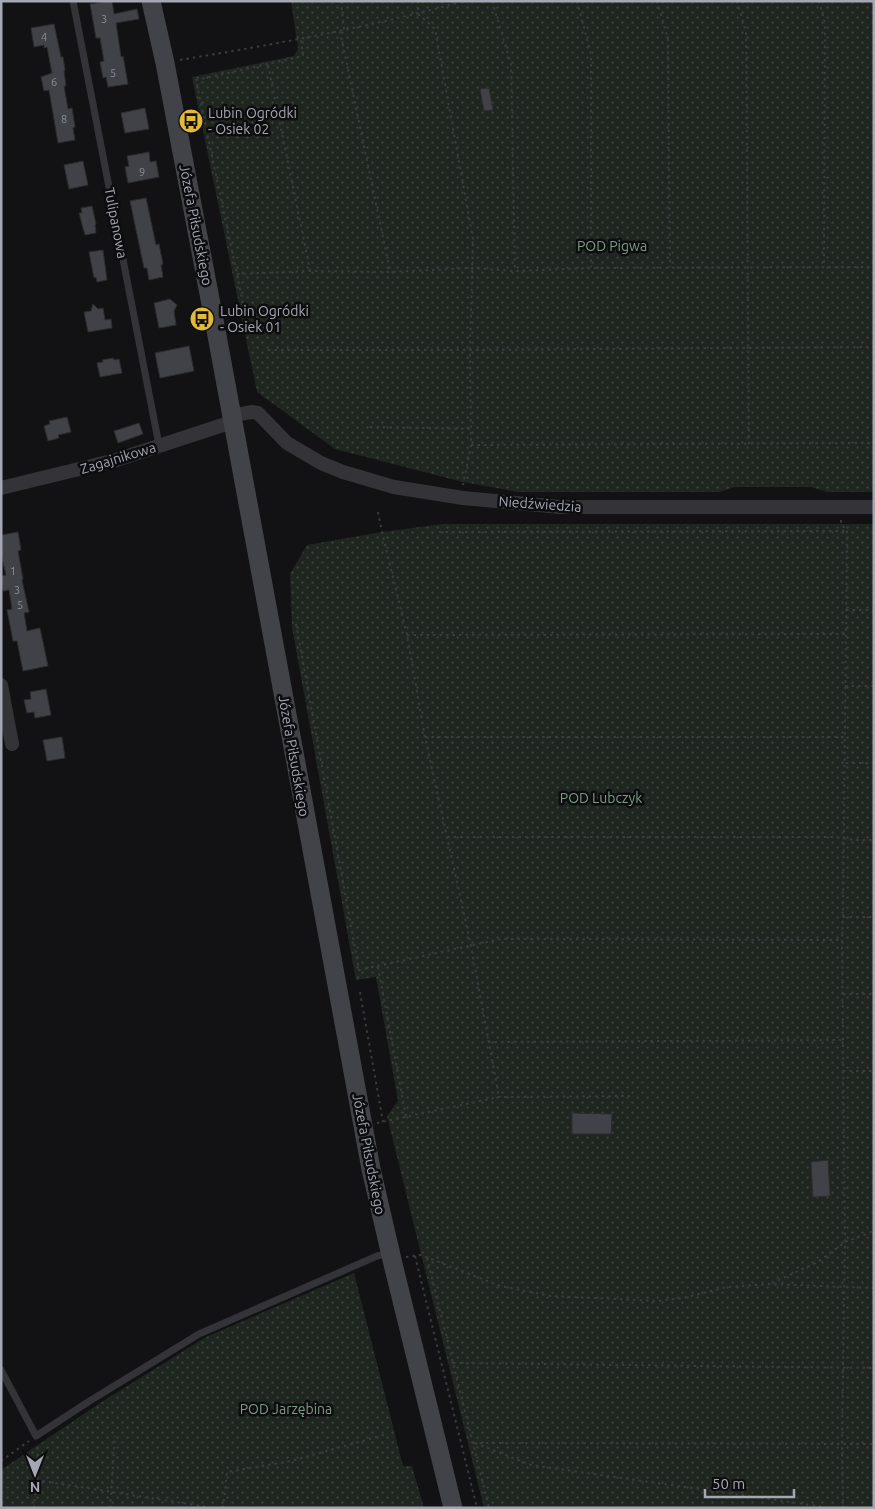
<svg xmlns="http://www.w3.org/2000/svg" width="875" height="1509" font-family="Ubuntu,sans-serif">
<defs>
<pattern id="garden-dots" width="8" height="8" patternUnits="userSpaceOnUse" patternTransform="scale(1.25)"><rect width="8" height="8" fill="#1f2620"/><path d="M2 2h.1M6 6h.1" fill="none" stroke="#3d433e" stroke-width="1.8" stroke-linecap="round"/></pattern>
</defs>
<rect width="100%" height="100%" fill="#121214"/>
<!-- garden -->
<g fill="url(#garden-dots)">
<polygon points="291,1 874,1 874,492 827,492 811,487 735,487 720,492 518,492 463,482 335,449 257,392 192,77 294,56 298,49"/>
<polygon points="443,524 874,524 874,1508 484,1508 387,1116 398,1101 376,977 356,980 292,627 290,574 307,545 382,532"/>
<polygon points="354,1273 403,1466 412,1466 424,1508 1,1508 1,1470 100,1403 206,1337"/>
</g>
<!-- building -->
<g fill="#414247" stroke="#2d2c2f">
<polygon points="107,1 112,1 114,14 137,9 139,19 116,23 121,57 123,56 128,84 108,87 106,77 103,78 100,62 104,61 100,38 96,38 90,4"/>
<polygon points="54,24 61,57 63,57 65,70 64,71 66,86 64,86 68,109 72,108 75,127 73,128 75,140 58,143 49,90 44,91 41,77 52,73 47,47 44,48 44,45 34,47 31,28"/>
<polygon points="489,88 493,110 484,111 480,89"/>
<polygon points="145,108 149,129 125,133 121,113"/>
<polygon points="149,152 150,162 156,161 159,177 128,183 125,167 129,166 127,156"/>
<polygon points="83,161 88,185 69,189 64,165"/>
<polygon points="146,198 156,245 159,244 163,264 161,265 163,277 149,280 147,268 144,268 130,201"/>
<polygon points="92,206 96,224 95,225 96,233 85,235 79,213 82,213 81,208"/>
<polygon points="103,250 107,280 97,282 96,277 94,278 89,252"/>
<polygon points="170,299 177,305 174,311 176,325 159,328 154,303"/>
<polygon points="93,304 98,309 103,308 105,320 111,319 112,328 88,332 84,312 91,311"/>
<polygon points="189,346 194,371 160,378 155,353"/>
<polygon points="113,358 114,360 119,359 122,373 100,377 97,363 103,362 102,360"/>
<polygon points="67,417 71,432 58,435 59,438 48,441 44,426 50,424 49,421"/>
<polygon points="139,423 143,434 118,443 114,431"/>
<polygon points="18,532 21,550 18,551 23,579 22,580 29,612 24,613 27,631 40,628 48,666 23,671 17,641 13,641 7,610 12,609 9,590 3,591 1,581 1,576 6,575 1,554 1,535"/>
<polygon points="46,689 51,715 35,718 34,712 27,713 24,700 31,699 30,692"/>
<polygon points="62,737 65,758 47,761 43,740"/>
<polygon points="572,1113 612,1114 611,1134 572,1134"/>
<polygon points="828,1160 830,1196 813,1197 811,1162"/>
</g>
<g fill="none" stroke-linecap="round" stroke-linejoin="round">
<!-- path -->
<g stroke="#3a3b3f" stroke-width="2" stroke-dasharray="2.5 4" stroke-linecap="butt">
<polyline points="341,1 344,30"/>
<polyline points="418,1 418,14 435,29 473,239 470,350 471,445 463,485"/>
<polyline points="492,1 511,64 515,271"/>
<polyline points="577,1 591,54 591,267"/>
<polyline points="657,1 668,39 670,267"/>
<polyline points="737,1 746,32 749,444"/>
<polyline points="819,1 825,23 824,267"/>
<polyline points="340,31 390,271"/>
<path d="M180,60C276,44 371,27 464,1"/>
<polyline points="268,65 310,270"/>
<polyline points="237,274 311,271 390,272 472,268 515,271 591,268 874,267"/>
<polyline points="243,303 196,80 303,56 301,39"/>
<polyline points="268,350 470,350 874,347"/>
<polyline points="370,427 470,429"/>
<polyline points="471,445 874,443"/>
<polyline points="378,512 382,532 407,635 425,737 471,946 499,1097"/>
<polyline points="841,520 841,524 847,531 843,917 842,940 845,1242 842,1444 843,1508"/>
<polyline points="439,532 847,531"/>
<polyline points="846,610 874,610"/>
<polyline points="296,624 359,970 501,939 842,940"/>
<polyline points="407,635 845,634"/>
<polyline points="845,686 874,686"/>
<polyline points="425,737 845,737"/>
<polyline points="846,763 874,763"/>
<polyline points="447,837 835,837 854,840 874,840"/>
<polyline points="843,917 874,917"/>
<polyline points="378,967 406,1117"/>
<polyline points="360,992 383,1122"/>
<polyline points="843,994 874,994"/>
<polyline points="488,1042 843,1040"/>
<polyline points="843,1071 874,1071"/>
<polyline points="377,1123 499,1097 631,1096"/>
<polyline points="415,1256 477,1508"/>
<polyline points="406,1257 421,1255 500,1286 551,1296 658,1301 683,1298 727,1287 770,1284 874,1288"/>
<polyline points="427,1258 489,1508"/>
<polyline points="772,1283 818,1262 845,1242 874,1231"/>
<polyline points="453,1363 874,1368"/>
<polyline points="473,1443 874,1444"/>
<polyline points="475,1443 531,1465 832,1508"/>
<polyline points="1,1461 29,1441"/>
<polyline points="36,1480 214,1508"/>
<polyline points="34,1508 38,1459 37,1445"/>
<polyline points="110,1508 115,1436"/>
<polyline points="223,1508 227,1472 291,1461 387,1434"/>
</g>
<!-- lane -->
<g stroke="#343438" stroke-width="7">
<polyline points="73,1 159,445"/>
<polyline points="1,1370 36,1436 88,1402 199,1334 377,1256 390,1253"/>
</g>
<!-- street -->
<g stroke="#343438" stroke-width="14">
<polyline points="231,416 251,412 258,413 287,443 321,463 343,472 394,487 463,498 560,507 874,507"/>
<polyline points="1,488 116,460 232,422"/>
<polyline points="1,685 12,744"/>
</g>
<!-- secondary -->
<polyline stroke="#424348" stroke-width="19" points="151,1 165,63 218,341 371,1169 393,1264 453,1508"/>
</g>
<!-- icons -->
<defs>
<symbol id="bus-disc" viewBox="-11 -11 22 22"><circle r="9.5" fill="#e3b93a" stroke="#0d0d0f"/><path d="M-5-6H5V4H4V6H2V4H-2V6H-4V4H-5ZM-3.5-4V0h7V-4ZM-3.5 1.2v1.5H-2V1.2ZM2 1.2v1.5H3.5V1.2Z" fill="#111"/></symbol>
</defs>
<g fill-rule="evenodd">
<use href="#bus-disc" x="177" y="107" width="28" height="28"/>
<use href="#bus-disc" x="188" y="305" width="28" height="28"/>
</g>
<g text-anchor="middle" stroke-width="5" stroke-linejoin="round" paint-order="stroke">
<!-- number labels -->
<g font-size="11" fill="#8c8e98">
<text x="104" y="23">3</text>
<text x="44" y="41">4</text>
<text x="113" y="77">5</text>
<text x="54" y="86">6</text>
<text x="64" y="123">8</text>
<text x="142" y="176">9</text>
<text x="13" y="575">1</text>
<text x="17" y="594">3</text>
<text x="20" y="609">5</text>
</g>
<!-- poi labels -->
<g font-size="14" fill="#a5a8b3" stroke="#0d0d0f" text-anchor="start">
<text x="208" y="118">Lubin Ogródki<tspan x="208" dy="16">- Osiek 02</tspan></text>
<text x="220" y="316">Lubin Ogródki<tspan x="220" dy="16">- Osiek 01</tspan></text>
</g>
<!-- street labels -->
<g font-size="14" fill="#a5a8b3" stroke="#0d0d0f">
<text transform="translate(116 223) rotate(79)" y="5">Tulipanowa</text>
<text transform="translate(196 225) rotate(79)" y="5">Józefa Piłsudskiego</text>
<text transform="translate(118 458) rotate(-17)" y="5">Zagajnikowa</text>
<text transform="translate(540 504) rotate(4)" y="5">Niedźwiedzia</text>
<text transform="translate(294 756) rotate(80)" y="5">Józefa Piłsudskiego</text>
<text transform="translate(369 1154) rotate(79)" y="5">Józefa Piłsudskiego</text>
</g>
<!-- park labels -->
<g font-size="14" fill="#7d9d82" stroke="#0d0d0f">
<text x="612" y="251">POD Pigwa</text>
<text x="601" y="803">POD Lubczyk</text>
<text x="286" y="1414">POD Jarzębina</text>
</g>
</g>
<!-- border -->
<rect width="875" height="1509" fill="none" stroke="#a5a8b3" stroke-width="5"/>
<!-- north arrow -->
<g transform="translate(35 1474) rotate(180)" stroke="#0d0d0f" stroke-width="4" paint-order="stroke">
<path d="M0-4L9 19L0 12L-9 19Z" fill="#a5a8b3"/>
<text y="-8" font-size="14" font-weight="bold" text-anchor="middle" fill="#a5a8b3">N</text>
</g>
<!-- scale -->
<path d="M705 1489v8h89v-8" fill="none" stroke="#a5a8b3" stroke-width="2.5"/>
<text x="712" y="1489" font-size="15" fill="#a5a8b3" stroke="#0d0d0f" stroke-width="4" paint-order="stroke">50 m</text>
</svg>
